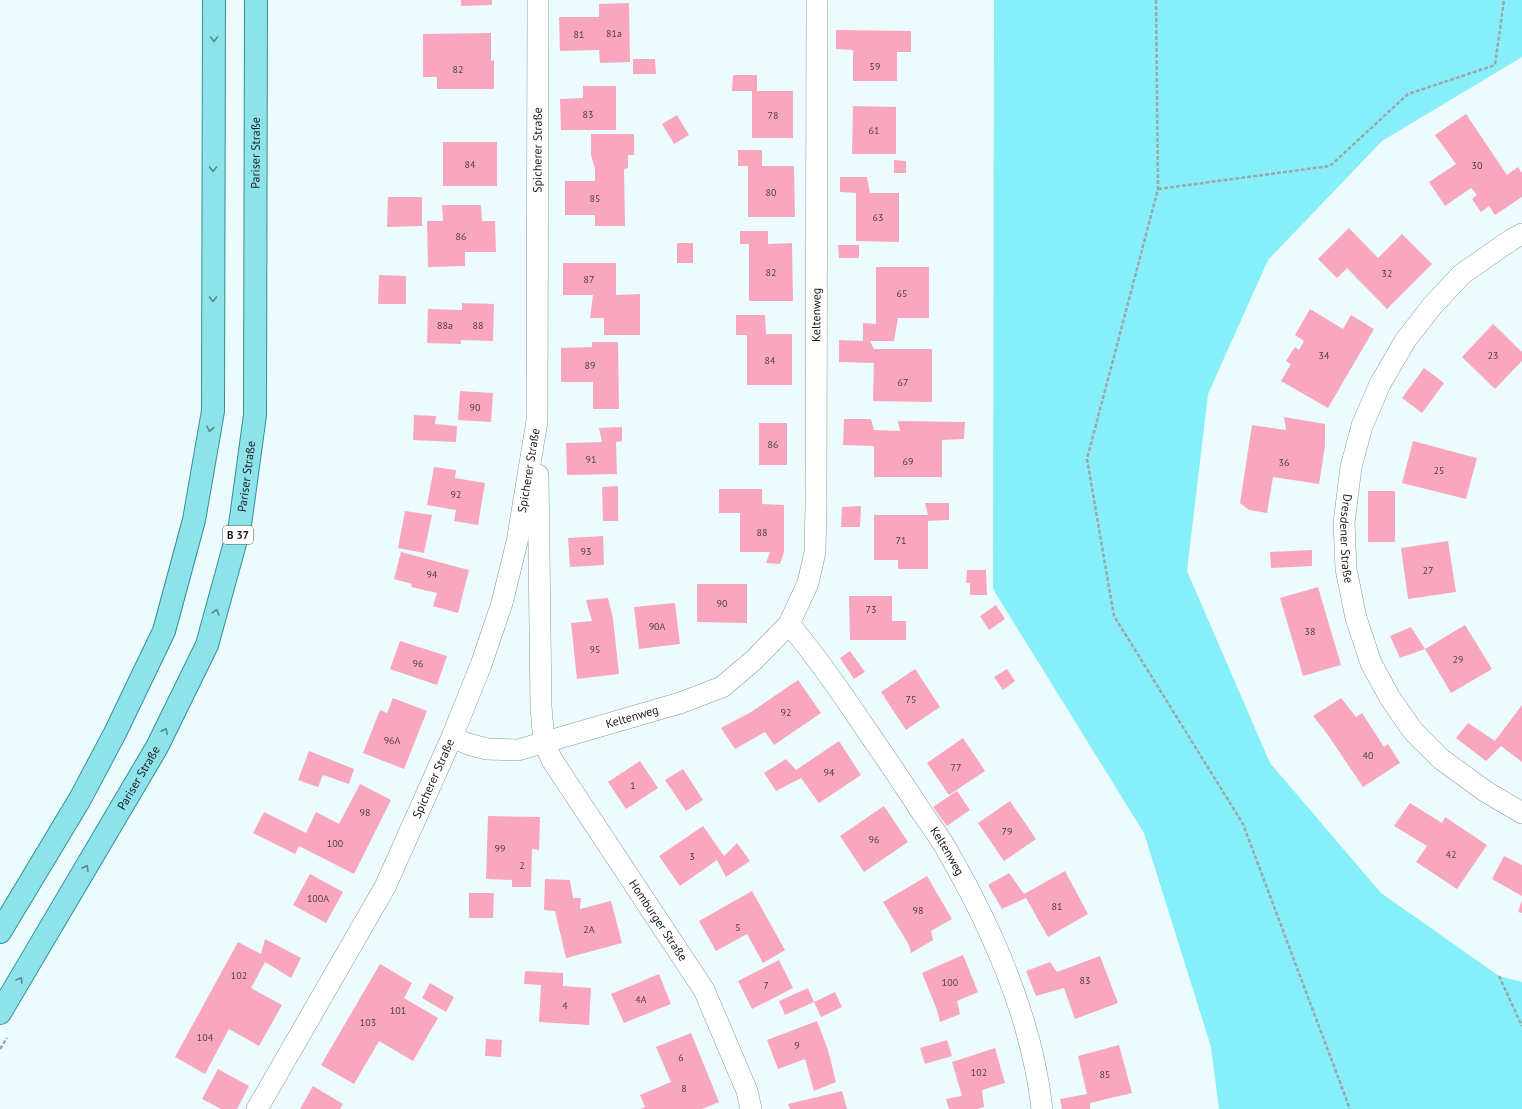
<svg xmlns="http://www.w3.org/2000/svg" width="1522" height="1109" font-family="'PT Sans',sans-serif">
<rect width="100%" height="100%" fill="#ecfbfd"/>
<!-- green -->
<polygon fill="#86eff9" points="994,0 1522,0 1522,57 1382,141 1268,260 1208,394 1187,571 1270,763 1381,893 1499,976 1522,982 1522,1109 1219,1109 1211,1047 1144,833 993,589"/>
<!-- building -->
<g fill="#f9a7bf">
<polygon points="461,0 492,0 492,5 461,6"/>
<polygon points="629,3 630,62 600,63 599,50 560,51 559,17 599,17 599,4"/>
<polygon points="836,30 911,31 911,52 897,52 897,81 853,81 853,50 836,49"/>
<polygon points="491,33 491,61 494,60 494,89 437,89 437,77 423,77 423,34"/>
<polygon points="633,59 655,59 656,74 633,74"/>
<polygon points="733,75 757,75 757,91 793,91 793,138 752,138 752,91 732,91"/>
<polygon points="583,86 616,86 616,130 561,130 560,99 583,98"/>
<polygon points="853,106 896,107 896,154 852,154"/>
<polygon points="1466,114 1507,175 1518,167 1522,173 1522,197 1495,215 1489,206 1481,212 1472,199 1477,195 1471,188 1445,206 1429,182 1456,164 1435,135"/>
<polygon points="677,115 689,135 674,144 662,124"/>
<polygon points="591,134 634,134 634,155 628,155 628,168 624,169 625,226 595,226 595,215 565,215 565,181 595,181 595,169 591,155"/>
<rect x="443" y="142" width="54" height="44"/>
<polygon points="738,150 762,150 762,166 794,166 795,217 748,217 748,166 738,166"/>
<polygon points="894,160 906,161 906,173 894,173"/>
<polygon points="840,177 867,177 870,193 899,193 899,242 856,241 856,193 840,192"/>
<polygon points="388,197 422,197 422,226 387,227"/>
<polygon points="442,205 481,205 482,221 495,221 496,252 465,252 465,266 428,267 427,221 443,221"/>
<polygon points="1349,228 1378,258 1402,234 1432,264 1387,309 1347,268 1337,278 1318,259"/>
<polygon points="740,231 768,231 768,244 792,243 793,301 749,301 749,244 740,244"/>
<rect x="677" y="243" width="16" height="20"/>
<polygon points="838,245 859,245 859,258 839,258"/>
<polygon points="563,263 616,263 616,295 640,294 640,335 604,335 604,318 590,318 593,295 563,295"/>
<polygon points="876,267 929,267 929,318 898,318 894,341 870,341 874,349 932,349 932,402 873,401 874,363 839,362 839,340 863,341 863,323 876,324"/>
<polygon points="379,275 406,276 406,304 378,304"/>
<polygon points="462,303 494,304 493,341 461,340 461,344 427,343 428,309 462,310"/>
<polygon points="1310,309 1343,329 1351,315 1374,329 1328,408 1281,381 1291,364 1286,361 1295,347 1299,350 1304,341 1295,335"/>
<polygon points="736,315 765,315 766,334 792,334 792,385 747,385 747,335 736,335"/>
<polygon points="1493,324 1522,352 1522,361 1495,389 1462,357"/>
<polygon points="592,342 618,342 619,409 593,409 593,382 561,382 561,348 592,347"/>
<polygon points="1424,368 1444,383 1422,413 1402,398"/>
<polygon points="460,391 493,393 491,422 458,420"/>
<polygon points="414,415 436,416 435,424 457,426 456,442 413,440"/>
<polygon points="1284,417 1325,424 1325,446 1319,484 1273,477 1267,513 1249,510 1240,503 1252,425 1286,430"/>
<polygon points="844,419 871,419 874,430 900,431 898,421 965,422 964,439 942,440 942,477 874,477 874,446 843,445"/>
<rect x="759" y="423" width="28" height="42"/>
<polygon points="622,427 622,441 616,442 617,474 567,475 566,443 602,442 599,428"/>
<polygon points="1413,441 1477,458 1466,499 1402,483"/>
<polygon points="434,467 456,470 455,478 485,483 478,525 454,521 456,510 427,505"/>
<polygon points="618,486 618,521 603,521 602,487"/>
<polygon points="719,489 762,489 762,504 784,505 784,552 780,564 766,563 770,552 740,552 740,513 719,513"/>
<rect x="1368" y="491" width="27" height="51"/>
<polygon points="925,503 949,503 949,520 928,521 928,569 898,569 898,560 874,560 874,515 928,515"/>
<polygon points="861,506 860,527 841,527 842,507"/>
<polygon points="405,511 432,515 424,553 398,548"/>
<polygon points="603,536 604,565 570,567 568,538"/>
<polygon points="1448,541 1456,592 1408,599 1401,548"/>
<polygon points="1312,550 1312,566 1271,568 1270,552"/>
<polygon points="401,552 469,570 458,613 433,606 437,593 411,587 412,584 394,579"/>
<polygon points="967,570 986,570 987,595 970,595 970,583 966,583"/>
<polygon points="697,584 747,584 747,623 697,622"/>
<polygon points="1318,587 1341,665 1303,676 1280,598"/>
<polygon points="849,596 892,596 892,621 906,621 906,640 850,640"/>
<polygon points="608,598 613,618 619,674 577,679 571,623 592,621 586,600"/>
<polygon points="675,603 680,644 639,649 634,607"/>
<polygon points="996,605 1005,619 989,630 980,616"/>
<polygon points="1465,625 1492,669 1451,693 1425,649"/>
<polygon points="1411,627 1425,649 1400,658 1390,636"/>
<polygon points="400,641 447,656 437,685 390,669"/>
<polygon points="850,651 865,672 854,679 840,658"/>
<polygon points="915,669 940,707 906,730 881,692"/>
<polygon points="1007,669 1015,681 1003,690 994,677"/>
<polygon points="798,680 821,713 774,745 765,732 735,749 721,728 751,712"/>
<polygon points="393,698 427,711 404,769 363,753 380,710 387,713"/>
<polygon points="1341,698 1356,717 1362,713 1384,747 1388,744 1400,763 1363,787 1328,735 1313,716"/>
<polygon points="1522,705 1522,762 1501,746 1486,761 1456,738 1468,723 1495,741"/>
<polygon points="963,738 985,771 949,795 927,763"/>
<polygon points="839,741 861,775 819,803 801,778 776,791 764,773 786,759 796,770"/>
<polygon points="309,751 354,769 349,784 323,775 318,787 298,780"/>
<polygon points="640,761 658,788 626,809 608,782"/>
<polygon points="683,769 703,800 686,811 665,780"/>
<polygon points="360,784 391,800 354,874 299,846 295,854 253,833 264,812 306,833 316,812 339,824"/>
<polygon points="957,791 970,810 947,826 933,807"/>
<polygon points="1010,801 1036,839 1004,861 978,823"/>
<polygon points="1410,803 1442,823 1445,817 1487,845 1457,889 1416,862 1427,846 1394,826"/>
<polygon points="884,806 908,842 864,872 840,836"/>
<polygon points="488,816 540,817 539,850 532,849 531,887 512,887 512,880 486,879"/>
<polygon points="703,826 724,856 737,843 750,861 726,877 717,860 680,886 659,856"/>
<polygon points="1504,856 1522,865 1522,896 1492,879"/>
<polygon points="1065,871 1088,914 1048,937 1026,898 1002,909 988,885 1009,873 1024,894"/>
<polygon points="310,874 343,892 326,923 293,905"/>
<polygon points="927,876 952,919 931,931 933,940 911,953 909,945 883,902"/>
<polygon points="545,879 570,880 573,898 581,898 580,909 611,901 622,943 566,958 555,911 544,910"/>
<polygon points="752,891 785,950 763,963 747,934 716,951 699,921"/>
<polygon points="469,893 494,893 493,918 469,918"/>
<polygon points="1522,900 1522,913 1518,912"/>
<polygon points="265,939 301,958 291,978 265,962 251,988 282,1005 259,1046 229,1029 205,1074 175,1057 238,942 261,954"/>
<polygon points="963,955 978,992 957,1001 960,1014 940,1022 937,1010 922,973"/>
<polygon points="1100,956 1118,1003 1075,1019 1064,988 1036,996 1026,971 1050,962 1057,972"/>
<polygon points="779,960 793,988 752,1009 738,981"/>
<polygon points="380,964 412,983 404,998 438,1018 413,1061 379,1041 354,1084 321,1065"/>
<polygon points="525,971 563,973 563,986 591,988 589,1025 539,1022 541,985 524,984"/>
<polygon points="659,974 671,1004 624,1023 611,994"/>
<polygon points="430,983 454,997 446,1012 422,998"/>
<polygon points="808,988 814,1002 785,1015 779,1001"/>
<polygon points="835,992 842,1007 821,1017 814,1002"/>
<polygon points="817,1021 828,1050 836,1082 814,1091 805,1059 778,1069 767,1040"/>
<polygon points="691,1033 719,1102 702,1109 640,1109 645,1107 640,1095 671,1082 656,1047"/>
<polygon points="486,1039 502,1040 501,1057 485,1056"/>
<polygon points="947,1040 952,1056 925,1064 920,1048"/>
<polygon points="1119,1045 1132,1093 1090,1103 1090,1109 1062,1109 1060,1099 1087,1094 1078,1056"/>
<polygon points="995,1048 1005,1083 982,1090 984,1107 977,1109 949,1109 946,1099 962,1096 952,1062"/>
<polygon points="218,1069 249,1086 237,1109 221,1109 202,1099"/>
<polygon points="313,1086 343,1104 340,1109 300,1109"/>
<polygon points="842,1091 847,1109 790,1109 788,1104"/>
</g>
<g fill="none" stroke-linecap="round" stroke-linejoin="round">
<defs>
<g id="street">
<path id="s1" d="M1522,234L1511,240L1462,274L1432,306L1405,341L1380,384L1362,426L1351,467L1344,523L1346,569L1356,618L1371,663L1390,698L1413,731L1441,759L1485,791L1522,813"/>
<path id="s2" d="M538,475L541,707L544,742L552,760L704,990L747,1091L751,1109"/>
<path id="s3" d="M789,624C820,661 847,701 874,741C891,765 907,790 923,814C932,827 941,839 948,852C993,930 1032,1019 1042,1109"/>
<path id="s4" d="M452,737L468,744L487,749L518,750L680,703L722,687L754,660L789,624L808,583L815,552L816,506L817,0"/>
<path id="s5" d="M257,1109L385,887L452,737L481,665L502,603L517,542L537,421L538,0"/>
</g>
<g id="primary">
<polyline points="0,932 80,799 115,733 164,631 194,520 213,411 214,0"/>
<path id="s6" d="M0,1013L157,747L207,645L240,525L255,415L256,0"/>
</g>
</defs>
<!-- street casing -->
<use href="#street" stroke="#8a9899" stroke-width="22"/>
<!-- primary casing -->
<use href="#primary" stroke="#349098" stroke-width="24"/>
<!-- path -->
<g stroke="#9ca7a8" stroke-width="2.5" stroke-dasharray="4 2" stroke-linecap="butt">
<polyline points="1156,0 1158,189 1087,459 1114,616 1243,824 1350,1109"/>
<polyline points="1158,189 1330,166 1408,94 1495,65 1504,0"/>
<polyline points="1499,976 1522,1026"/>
<polyline points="0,1049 7,1038"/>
</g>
<!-- street -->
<use href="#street" stroke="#fff" stroke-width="21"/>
<!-- primary -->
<use href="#primary" stroke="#8ee2e9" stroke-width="22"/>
</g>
<!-- one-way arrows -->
<defs><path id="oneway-chevron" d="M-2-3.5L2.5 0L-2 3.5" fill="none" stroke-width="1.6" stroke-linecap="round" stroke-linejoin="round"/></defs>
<g stroke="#58898d">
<use href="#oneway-chevron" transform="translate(214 39) rotate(90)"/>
<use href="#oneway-chevron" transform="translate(213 169) rotate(90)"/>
<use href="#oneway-chevron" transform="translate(213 299) rotate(90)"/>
<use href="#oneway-chevron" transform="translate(210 429) rotate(100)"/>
<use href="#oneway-chevron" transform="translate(216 612) rotate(-75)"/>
<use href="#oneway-chevron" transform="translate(165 731) rotate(-64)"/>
<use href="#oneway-chevron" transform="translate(86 868) rotate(-59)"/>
<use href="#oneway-chevron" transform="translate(20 980) rotate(-59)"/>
</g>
<g text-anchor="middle" stroke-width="3.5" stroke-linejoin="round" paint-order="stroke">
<!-- number labels -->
<g font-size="10" fill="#504046">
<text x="614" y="37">81a</text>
<text x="579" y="38">81</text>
<text x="875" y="70">59</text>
<text x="458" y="73">82</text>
<text x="588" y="118">83</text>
<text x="773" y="119">78</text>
<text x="874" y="134">61</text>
<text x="470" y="168">84</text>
<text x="1477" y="169">30</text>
<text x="771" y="196">80</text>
<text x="595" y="202">85</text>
<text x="878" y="221">63</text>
<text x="461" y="240">86</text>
<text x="771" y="276">82</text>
<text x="1387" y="277">32</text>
<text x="589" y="283">87</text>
<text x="902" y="297">65</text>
<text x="445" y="329">88a</text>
<text x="478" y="329">88</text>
<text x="1324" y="359">34</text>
<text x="1493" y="359">23</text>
<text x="770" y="364">84</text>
<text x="590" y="369">89</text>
<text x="903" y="386">67</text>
<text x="475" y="411">90</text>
<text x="773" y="448">86</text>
<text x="591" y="463">91</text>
<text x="908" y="465">69</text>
<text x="1284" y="466">36</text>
<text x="1439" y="474">25</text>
<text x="456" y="498">92</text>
<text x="762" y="536">88</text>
<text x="901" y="544">71</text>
<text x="586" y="555">93</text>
<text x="1428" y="574">27</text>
<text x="432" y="578">94</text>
<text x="722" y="607">90</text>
<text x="871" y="613">73</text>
<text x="657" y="630">90A</text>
<text x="1310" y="635">38</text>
<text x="595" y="653">95</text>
<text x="1458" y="663">29</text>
<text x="418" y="667">96</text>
<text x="911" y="703">75</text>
<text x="786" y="716">92</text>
<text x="392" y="744">96A</text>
<text x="1368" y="759">40</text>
<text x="956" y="771">77</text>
<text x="829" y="776">94</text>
<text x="633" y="789">1</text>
<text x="365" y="816">98</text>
<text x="1007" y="835">79</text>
<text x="874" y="843">96</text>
<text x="335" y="847">100</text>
<text x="500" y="852">99</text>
<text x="1451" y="858">42</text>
<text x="692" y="860">3</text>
<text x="522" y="869">2</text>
<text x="318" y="902">100A</text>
<text x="1057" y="910">81</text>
<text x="918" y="914">98</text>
<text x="738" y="931">5</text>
<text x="589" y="933">2A</text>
<text x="239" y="979">102</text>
<text x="1085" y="984">83</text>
<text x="950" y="986">100</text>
<text x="766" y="989">7</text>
<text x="641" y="1003">4A</text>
<text x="565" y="1009">4</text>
<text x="398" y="1014">101</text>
<text x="368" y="1026">103</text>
<text x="205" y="1041">104</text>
<text x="797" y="1049">9</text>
<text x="681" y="1061">6</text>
<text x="979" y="1076">102</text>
<text x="1105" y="1078">85</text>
<text x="684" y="1092">8</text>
</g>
<!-- shield labels -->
<rect fill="#fff" stroke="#5d6161" stroke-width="1" x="223" y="526" width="30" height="18" rx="3"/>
<g font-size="11" font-weight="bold" fill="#171d1d">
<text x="238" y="539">B 37</text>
</g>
<!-- street labels -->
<g font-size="12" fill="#171d1d" stroke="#fff">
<text dy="4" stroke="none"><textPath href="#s5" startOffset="1020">Spicherer Straße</textPath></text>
<text dy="4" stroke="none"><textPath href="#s6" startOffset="920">Pariser Straße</textPath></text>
<text dy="4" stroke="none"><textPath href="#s4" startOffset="688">Keltenweg</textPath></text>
<text dy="4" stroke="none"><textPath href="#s5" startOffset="699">Spicherer Straße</textPath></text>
<text dy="4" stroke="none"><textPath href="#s6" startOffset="596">Pariser Straße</textPath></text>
<text dy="4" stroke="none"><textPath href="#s1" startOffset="370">Dresdener Straße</textPath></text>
<text dy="4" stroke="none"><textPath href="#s4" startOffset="187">Keltenweg</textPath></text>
<text dy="4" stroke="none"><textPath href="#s6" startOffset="273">Pariser Straße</textPath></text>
<text dy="4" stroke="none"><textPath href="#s5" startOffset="375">Spicherer Straße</textPath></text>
<text dy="4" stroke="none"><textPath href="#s3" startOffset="277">Keltenweg</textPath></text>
<text dy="4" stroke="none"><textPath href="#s2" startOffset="479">Homburger Straße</textPath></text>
</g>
</g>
</svg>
